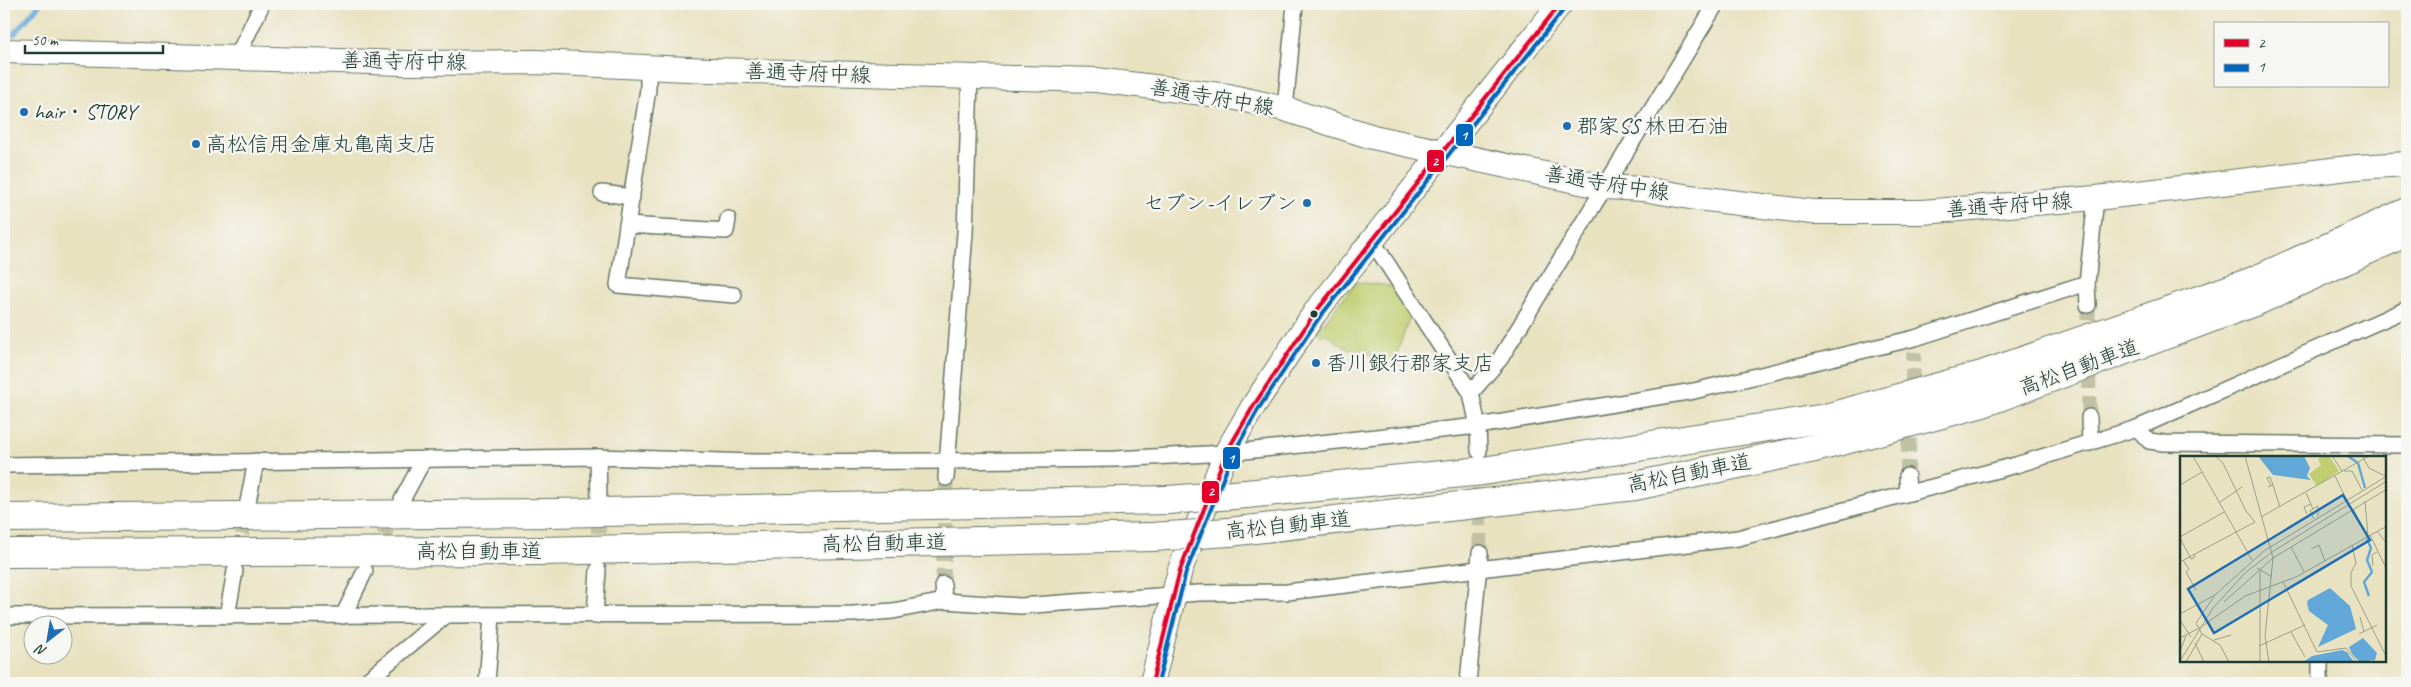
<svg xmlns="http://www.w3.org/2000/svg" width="2411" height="687" font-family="Caveat,'Klee One',sans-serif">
<rect width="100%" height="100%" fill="#f6f6f2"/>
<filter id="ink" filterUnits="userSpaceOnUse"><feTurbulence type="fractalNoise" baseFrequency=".02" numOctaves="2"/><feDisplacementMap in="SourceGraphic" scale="10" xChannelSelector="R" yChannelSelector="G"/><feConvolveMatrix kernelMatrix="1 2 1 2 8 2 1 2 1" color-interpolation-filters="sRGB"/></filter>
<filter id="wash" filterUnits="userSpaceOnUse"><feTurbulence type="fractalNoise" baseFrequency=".0096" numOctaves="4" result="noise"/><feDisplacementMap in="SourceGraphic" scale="20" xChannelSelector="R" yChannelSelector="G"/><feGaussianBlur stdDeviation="1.12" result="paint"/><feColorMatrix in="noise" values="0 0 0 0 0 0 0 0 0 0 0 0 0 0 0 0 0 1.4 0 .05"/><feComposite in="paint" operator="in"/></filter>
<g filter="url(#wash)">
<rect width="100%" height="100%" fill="#e9e2c1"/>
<!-- green -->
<polygon fill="#bfce70" stroke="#6f8652" points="1356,282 1391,286 1410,316 1394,362 1344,347 1325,333 1322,336 1317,332"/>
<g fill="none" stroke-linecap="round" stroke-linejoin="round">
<!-- stream -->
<polyline stroke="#61a7d7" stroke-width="5.5" points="14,34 40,4"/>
</g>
</g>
<g filter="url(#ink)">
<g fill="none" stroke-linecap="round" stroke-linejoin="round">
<!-- street-tunnel -->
<g stroke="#c1c1a5" stroke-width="15" stroke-dasharray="15 8" stroke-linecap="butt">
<polyline points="2088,305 2089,417"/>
<polyline points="1479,465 1480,553"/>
<polyline points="1907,476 1914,352"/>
<polyline points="373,556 396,510"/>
<polyline points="598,556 599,507"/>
<polyline points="238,557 246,511"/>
<polyline points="943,584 946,478"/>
</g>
<defs>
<g id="street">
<polyline points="237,57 262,4"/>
<polyline points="648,66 648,89 618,285 734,295"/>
<polyline points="1285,109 1295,4"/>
<polyline points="602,193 632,197"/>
<polyline points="627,225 726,231 728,219"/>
<polyline points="1373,242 1471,393 1478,426 1479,451"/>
<polyline points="2088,305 2087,283 2096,198"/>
<polyline points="1471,393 1500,359 1716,4"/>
<polyline points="2089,417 2090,443"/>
<polyline points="2137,428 2149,441 2164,443 2407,445"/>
<polyline points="598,457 599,499"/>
<polyline points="4,465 598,457 753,462 945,461 1115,459 1226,453 1478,426 1694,391 1915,338 2087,283"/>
<polyline points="1907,476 1908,493"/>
<polyline points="946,478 965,233 970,78"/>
<polyline points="402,500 424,459"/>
<polyline points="248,502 256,461"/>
<polyline points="943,584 944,601"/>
<polyline points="4,616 853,614 893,611 944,601 1020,606 1199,593 1287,592 1738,538 2016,465 2137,428 2407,309"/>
<polyline points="227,616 235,571"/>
<polyline points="343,616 365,571"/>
<polyline points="595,616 598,570"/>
<polyline points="364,683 445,616"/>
<polyline points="487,683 492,616"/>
<polyline points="1468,683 1480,553"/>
<polyline points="2320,683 2320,661"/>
</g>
<g id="primary">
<polyline points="4,51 405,63 536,62 709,70 1096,80 1228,96 1285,109 1373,137 1604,187 1643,189 1690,197 1812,212 1922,212 2096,198 2357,167 2407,164"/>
<polyline points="1152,683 1180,570 1226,453 1254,405 1314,314 1560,4"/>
</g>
<g id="highway">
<polyline points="1246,494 1483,471 1826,418 1982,375 2251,282 2407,212"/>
<polyline points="4,518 551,513 1168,500"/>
<polyline points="1229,532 1635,486 1819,447 1983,403 2257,301 2407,232"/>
<polyline points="4,553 541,551 1152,537"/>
</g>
</defs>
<!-- street casing -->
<use href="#street" stroke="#667765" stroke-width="18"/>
<!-- primary casing -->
<use href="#primary" stroke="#667765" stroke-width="26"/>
<!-- highway casing -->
<use href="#highway" stroke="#667765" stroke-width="30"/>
<!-- street -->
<use href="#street" stroke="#fff" stroke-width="15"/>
<!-- primary -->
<use href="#primary" stroke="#fff" stroke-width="24"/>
<!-- highway -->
<use href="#highway" stroke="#fff" stroke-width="28"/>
<defs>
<g id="highway-bridge">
<polyline points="1168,500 1246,494"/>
<polyline points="1152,537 1229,532"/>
</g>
</defs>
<!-- highway-bridge casing -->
<use href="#highway-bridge" stroke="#667765" stroke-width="30" stroke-linecap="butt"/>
<!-- highway-bridge -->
<use href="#highway-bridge" stroke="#fff" stroke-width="28"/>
<defs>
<polyline id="bus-1" points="1152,683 1180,570 1226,453 1254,405 1314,314 1560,4"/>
<polyline id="bus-2" points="1158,683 1186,572 1232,456 1259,408 1319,318 1565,8"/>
</defs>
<!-- bus-1 casing -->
<use href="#bus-1" stroke="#f6f6f2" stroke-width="8"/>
<!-- bus-2 casing -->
<use href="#bus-2" stroke="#f6f6f2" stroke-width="8"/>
<!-- bus-1 -->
<use href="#bus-1" stroke="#e4002b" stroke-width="4"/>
<!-- bus-2 -->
<use href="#bus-2" stroke="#0065bd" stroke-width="4"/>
</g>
</g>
<!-- markers -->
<g fill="#1f6fb2" stroke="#f6f6f2" stroke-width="2">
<circle cx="24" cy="112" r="5"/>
<circle cx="1567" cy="126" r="5"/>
<circle cx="196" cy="144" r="5"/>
<circle cx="1307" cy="203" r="5"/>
<circle cx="1316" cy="363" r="5"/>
</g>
<circle fill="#1f3d34" stroke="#f6f6f2" stroke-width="2" cx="1314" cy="314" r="4.5"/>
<g text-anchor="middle" stroke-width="5" stroke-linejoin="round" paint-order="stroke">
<!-- street labels -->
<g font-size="21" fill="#1f3d34" stroke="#f6f6f2">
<text transform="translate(404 61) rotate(1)" y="7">善通寺府中線</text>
<text transform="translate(808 73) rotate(2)" y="7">善通寺府中線</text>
<text transform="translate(1212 97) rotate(10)" y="7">善通寺府中線</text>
<text transform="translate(1607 183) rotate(9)" y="7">善通寺府中線</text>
<text transform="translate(2009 205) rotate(-4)" y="7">善通寺府中線</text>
<text transform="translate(2079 367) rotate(-20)" y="7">高松自動車道</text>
<text transform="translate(1689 473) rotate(-11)" y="7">高松自動車道</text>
<text transform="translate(1288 525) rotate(-6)" y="7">高松自動車道</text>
<text transform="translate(884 543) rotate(-1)" y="7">高松自動車道</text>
<text x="479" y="558">高松自動車道</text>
</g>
<!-- poi labels -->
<g font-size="21" fill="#1f3d34" stroke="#f6f6f2" text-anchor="start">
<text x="34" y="119">hair・STORY</text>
<text x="1577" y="133">郡家SS 林田石油</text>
<text x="206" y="151">高松信用金庫丸亀南支店</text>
<text x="1297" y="210" text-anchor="end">セブン-イレブン</text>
<text x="1326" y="370">香川銀行郡家支店</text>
</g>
</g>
<!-- overview -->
<g transform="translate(2180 456)">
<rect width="206" height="206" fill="#e9e2c1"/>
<path d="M143,0H149L159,15L137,30L129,18L141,9L138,3Z" fill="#bfce70"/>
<path d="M78,0H124L130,12L127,20L131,24L93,19ZM150,132L170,150L176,173L138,191L148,169L129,155L127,147L128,144ZM183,182L197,197L195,204L180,206L172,198L169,191ZM162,194L167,196L174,206H123L132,200Z" fill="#61a7d7"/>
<path fill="none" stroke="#61a7d7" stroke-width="2.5" d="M168,0L178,7L185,32M187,83L191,92L187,104L192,116L184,126L189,140"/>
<path fill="none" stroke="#98a089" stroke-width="1" d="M13,0L72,104M65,0L93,102L85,180L89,206M152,0L162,15M182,0L189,12L205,20M164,15H172L182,34M155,20L166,43M0,29L22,16M91,30L87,22L90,21L93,29M88,31L93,29L100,51M126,37L133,53M185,45L188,80M40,46L62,31M173,53L186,77M127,58L124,51L131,48M81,61L189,0M134,63L130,55L138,50V60M197,75L207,88M190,79L207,114M0,81L44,56M0,82L11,103L15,101L14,98M172,89L176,107L171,117V130L207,202M111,91L124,116M131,93L139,89L145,105M3,104L9,113L6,116L16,134M0,106L75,66L66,55L43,7L35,0M193,110L192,99L197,96M77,112L92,121M80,115V206M103,126L137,196L166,192L177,206M44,146L93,102L207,33M0,158L35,139M180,161L184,176M0,164L11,181M111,176L125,201M179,178L197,169M0,182L21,171L65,140L116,121L207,70M34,184L51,179M15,187L24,206M79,190L125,169M0,195L6,180M0,205L33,152L66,116L95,94L207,25M6,206L22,178M49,206L40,189L22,178L16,167L35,139L84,95L207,20"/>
<path fill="#1f6fb2" fill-opacity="0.15" stroke="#1f6fb2" stroke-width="2.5" d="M163,39L190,84L34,177L8,133Z"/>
<rect width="206" height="206" fill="none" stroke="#1f3d34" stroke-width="2.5"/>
</g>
<g stroke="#f6f6f2" stroke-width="2">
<rect x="1455" y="123" width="19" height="24" rx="5" fill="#0065bd"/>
<rect x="1426" y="149" width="19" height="24" rx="5" fill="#e4002b"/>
<rect x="1222" y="446" width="19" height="24" rx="5" fill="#0065bd"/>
<rect x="1201" y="480" width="19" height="24" rx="5" fill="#e4002b"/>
</g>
<g font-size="14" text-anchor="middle" font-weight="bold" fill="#fff">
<text x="1464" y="140">1</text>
<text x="1435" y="166">2</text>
<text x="1231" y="463">1</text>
<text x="1211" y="496">2</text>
</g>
<!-- margin -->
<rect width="2411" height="687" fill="none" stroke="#f6f6f2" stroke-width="20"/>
<!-- legend -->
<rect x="2214" y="22" width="175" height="65" fill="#f6f6f2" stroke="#a0aca6"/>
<rect x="2224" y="39" width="25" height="8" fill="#e4002b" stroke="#a0aca6"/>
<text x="2258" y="48" font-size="15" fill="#1f3d34">2</text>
<rect x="2224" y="64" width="25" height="8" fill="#0065bd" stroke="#a0aca6"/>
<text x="2258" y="72" font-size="15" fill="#1f3d34">1</text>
<!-- north arrow -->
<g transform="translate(48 640) rotate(211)"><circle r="24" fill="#f6f6f2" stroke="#a0aca6"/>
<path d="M0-4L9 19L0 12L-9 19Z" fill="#1f6fb2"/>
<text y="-8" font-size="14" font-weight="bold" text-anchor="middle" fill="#1f3d34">N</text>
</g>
<!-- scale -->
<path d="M25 45v8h138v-8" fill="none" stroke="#1f3d34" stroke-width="2.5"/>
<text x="32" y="45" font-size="15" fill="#1f3d34" stroke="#f6f6f2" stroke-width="4" paint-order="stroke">50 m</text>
</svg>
